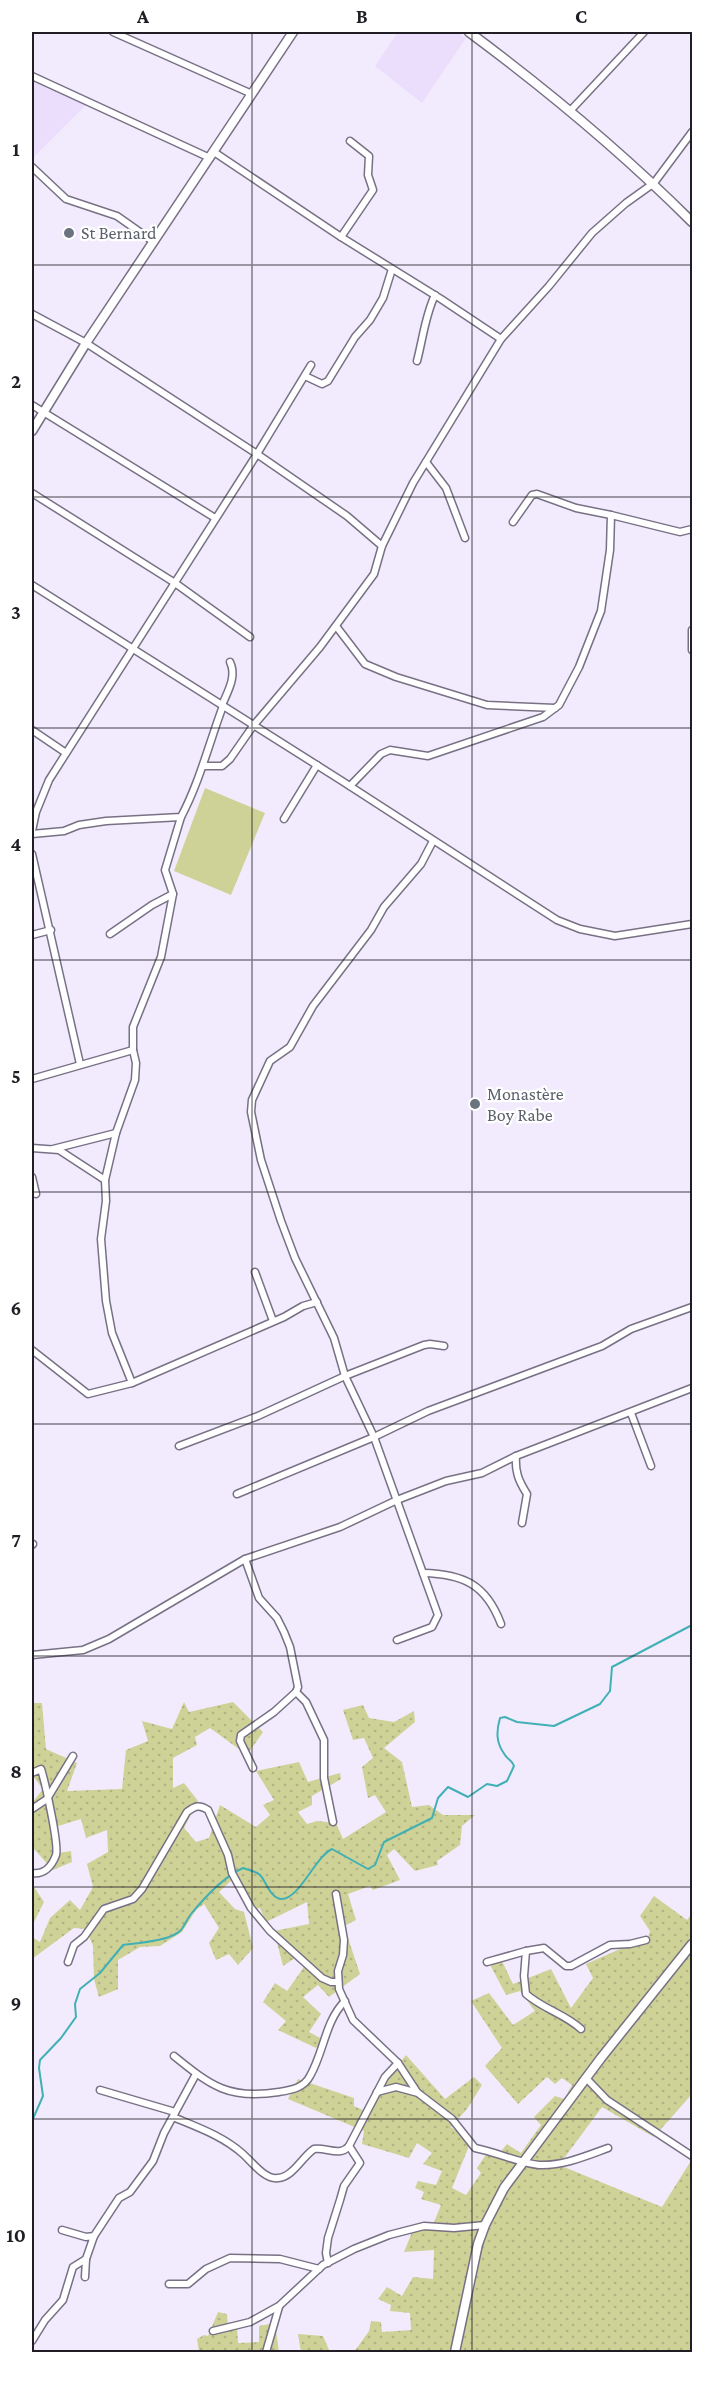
<svg xmlns="http://www.w3.org/2000/svg" width="724" height="2384" font-family="'Crimson Pro',serif">
<defs>
<pattern id="grass-dots" width="8" height="8" patternUnits="userSpaceOnUse" patternTransform="scale(1.5)"><rect width="8" height="8" fill="#cfd297"/><path d="M2 2h.1M6 6h.1" fill="none" stroke="#b1b482" stroke-width="1.8" stroke-linecap="round"/></pattern>
</defs>
<rect width="100%" height="100%" fill="#f2ebfd"/>
<!-- built -->
<g fill="#eadefc">
<polygon points="398,32 455,32 466,38 422,103 375,66"/>
<polygon points="32,76 87,104 32,159"/>
</g>
<!-- grass -->
<g fill="url(#grass-dots)">
<polygon points="184,1702 189,1712 233,1702 263,1732 247,1755 210,1728 195,1737 197,1745 173,1758 173,1788 184,1783 198,1801 184,1828 196,1842 209,1838 220,1805 256,1827 270,1815 263,1805 274,1800 256,1771 299,1762 308,1782 340,1773 341,1779 312,1796 312,1805 298,1812 307,1824 317,1821 336,1823 343,1839 386,1812 375,1795 368,1798 362,1767 373,1758 364,1738 353,1740 343,1710 363,1705 369,1718 394,1722 414,1711 415,1722 384,1748 402,1762 412,1807 429,1805 443,1815 475,1815 462,1826 460,1845 437,1861 438,1865 415,1871 394,1849 387,1855 400,1880 373,1890 370,1886 348,1894 356,1920 344,1926 360,1974 329,1997 318,1985 303,1997 321,2014 309,2032 324,2040 316,2048 278,2030 286,2021 263,2002 275,1983 287,1991 304,1967 295,1958 283,1966 274,1931 309,1924 307,1902 266,1922 260,1908 256,1909 235,1877 219,1892 235,1909 244,1912 253,1948 238,1965 229,1954 216,1960 209,1943 219,1928 204,1904 196,1910 182,1932 160,1946 140,1947 118,1960 118,1989 99,1997 94,1979 93,1946 86,1929 74,1928 32,1959 32,1937 40,1942 50,1918 70,1900 80,1910 93,1887 87,1864 108,1852 107,1830 86,1838 81,1819 55,1827 59,1853 71,1851 72,1862 53,1870 32,1847 32,1803 43,1789 32,1775 32,1703 42,1703 46,1749 77,1763 67,1791 122,1789 126,1750 148,1741 142,1721 172,1729"/>
<polygon points="32,1884 44,1902 32,1926"/>
<polygon points="654,1896 687,1920 692,1913 692,2094 654,2137 602,2107 559,2165 662,2207 692,2159 692,2352 354,2352 369,2331 371,2321 381,2322 382,2332 411,2330 410,2313 390,2311 391,2305 378,2299 387,2287 402,2296 413,2277 433,2279 434,2250 404,2252 415,2225 432,2227 441,2205 421,2199 424,2192 415,2188 418,2181 436,2185 442,2171 423,2164 432,2153 417,2143 409,2158 362,2144 364,2131 288,2099 298,2079 354,2098 354,2106 363,2110 406,2055 445,2099 474,2077 482,2085 467,2109 451,2127 471,2141 452,2188 466,2195 481,2173 477,2168 489,2150 497,2156 507,2144 521,2153 541,2125 534,2117 555,2096 564,2099 572,2085 562,2078 555,2084 547,2077 518,2104 485,2066 502,2048 471,2001 489,1993 513,2025 535,2011 520,1991 506,1995 487,1959 499,1955 513,1984 551,1969 571,2008 593,1978 586,1964 620,1949 646,1943 650,1931 640,1916"/>
<polygon points="218,2312 227,2314 228,2326 237,2327 238,2343 259,2342 259,2326 275,2323 279,2352 199,2352 197,2339 204,2335 208,2336"/>
<polygon points="298,2334 323,2336 330,2352 301,2352"/>
</g>
<!-- pitch -->
<polygon fill="#cfd297" points="205,788 265,813 231,895 174,871"/>
<g fill="none" stroke-linecap="round" stroke-linejoin="round">
<!-- stream -->
<path stroke="#41b0b5" stroke-width="2" d="M32,2121L43,2096L39,2068L40,2060L61,2038L76,2017L75,2004L80,1989L100,1973L123,1945C138,1943 171,1941 181,1930C185,1925 187,1919 191,1914C205,1897 223,1877 243,1868C248,1870 256,1871 260,1875C266,1881 270,1898 281,1899C299,1900 315,1857 332,1849L368,1869L375,1865L384,1842L432,1818L438,1798L448,1787L468,1797L487,1784L497,1786L507,1781L514,1766C512,1760 508,1760 505,1755C496,1743 496,1732 500,1718L505,1717L517,1722L554,1726L600,1704L610,1691L612,1667L692,1625"/>
<defs>
<g id="street">
<polyline points="113,32 252,94"/>
<polyline points="32,76 210,158"/>
<polyline points="570,111 644,32"/>
<polyline points="214,152 341,237 441,299 501,339"/>
<polyline points="32,167 66,199 117,216 154,242"/>
<polyline points="341,237 373,190 368,175 369,156 350,141"/>
<polyline points="32,314 86,343 257,454 347,516 382,546"/>
<path d="M417,361C423,338 425,316 435,295"/>
<polyline points="305,376 322,384 328,381 355,337 370,320 383,298 392,269"/>
<polyline points="32,405 215,518"/>
<polyline points="426,462 446,488 465,538"/>
<polyline points="32,493 175,583 250,637"/>
<polyline points="513,522 532,495 537,494 576,508 611,515"/>
<polyline points="32,585 342,781 557,920 580,929 615,936 692,924"/>
<polyline points="336,626 365,664 396,677 487,705 555,708"/>
<polyline points="692,630 692,650"/>
<path d="M222,705C228,691 237,676 230,662"/>
<polyline points="32,730 66,753"/>
<polyline points="204,766 222,766 230,759 253,726 320,647 374,574 382,546 413,483 501,339 549,286 592,233 626,203 654,183 692,132"/>
<polyline points="350,786 381,754 390,750 428,756 543,717 559,705 579,667 601,611 610,550 611,515 680,532 692,529"/>
<polyline points="284,819 317,765"/>
<polyline points="32,831 36,812 49,780 257,454 311,365"/>
<path d="M32,834L64,831L79,825L106,821L181,817C200,781 209,743 223,706"/>
<polyline points="32,854 80,1064"/>
<polyline points="110,934 152,905 173,894"/>
<polyline points="32,935 51,930"/>
<polyline points="32,1079 133,1050 133,1027 161,957 173,894 165,870 181,817"/>
<polyline points="32,1148 59,1150 105,1180"/>
<polyline points="53,1149 116,1133"/>
<polyline points="32,1177 36,1194"/>
<polyline points="255,1272 273,1321"/>
<polyline points="32,1350 88,1394 132,1383 284,1317 303,1306 317,1302"/>
<polyline points="132,1383 112,1333 106,1301 101,1239 106,1201 105,1180 116,1133 135,1080 136,1063 133,1050"/>
<polyline points="631,1413 651,1466"/>
<polyline points="179,1446 258,1416 345,1376 424,1345 430,1344 444,1346"/>
<path d="M516,1456C515,1471 518,1480 527,1494L522,1523"/>
<polyline points="237,1494 374,1437 428,1411 602,1346 631,1329 692,1307"/>
<polyline points="32,1545 33,1544"/>
<polyline points="245,1559 259,1598 277,1618 284,1632 290,1647 298,1687 296,1692 274,1712 241,1735 240,1741 253,1768"/>
<path d="M423,1573C463,1574 486,1584 501,1624"/>
<polyline points="397,1640 432,1627 438,1615 374,1437 345,1376 334,1338 295,1258 281,1221 261,1160 251,1112 252,1100 270,1061 290,1047 313,1006 371,930 384,907 421,864 433,841"/>
<polyline points="32,1655 83,1650 109,1639 245,1559 340,1527 397,1500 446,1481 482,1473 516,1456 692,1388"/>
<polyline points="296,1692 306,1702 324,1740 324,1778 333,1822"/>
<path d="M32,1773L41,1769C45,1782 59,1844 56,1855C52,1866 44,1875 32,1873"/>
<polyline points="32,1809 47,1799 73,1756"/>
<polyline points="336,1894 344,1940 343,1955 338,1971 339,1989 353,2020 398,2063 417,2092"/>
<path d="M526,1951L524,1976L526,1994C543,2009 565,2014 581,2029"/>
<path d="M68,1962L74,1945L84,1937L104,1909L133,1899L142,1889L187,1812C195,1806 199,1804 208,1810L228,1855L232,1873L251,1908L270,1931L322,1978L331,1982H338"/>
<polyline points="487,1962 526,1951 544,1948 566,1966 571,1966 610,1945 630,1944 646,1940"/>
<path d="M174,2056C211,2086 229,2100 279,2092C291,2090 304,2088 310,2076C324,2052 325,2021 345,2001"/>
<polyline points="586,2078 607,2100 692,2156"/>
<polyline points="100,2090 175,2112"/>
<path d="M377,2092L396,2087L418,2093L452,2119L475,2148C496,2152 519,2163 539,2165C563,2166 586,2156 608,2148"/>
<path d="M173,2117C197,2127 223,2136 243,2154C252,2162 265,2180 278,2178C293,2177 302,2157 314,2149C326,2147 340,2157 349,2146"/>
<polyline points="62,2230 86,2237 94,2236 119,2198 130,2192 153,2161 164,2133 196,2074"/>
<polyline points="328,2263 326,2253 328,2238 340,2200 344,2186 360,2163 349,2146 385,2077 398,2063"/>
<polyline points="85,2277 86,2259"/>
<polyline points="169,2284 188,2284 206,2269 230,2258 280,2259 319,2269"/>
<polyline points="213,2331 250,2322 279,2306 323,2265 354,2249 389,2235 424,2226 454,2228 485,2225"/>
<polyline points="32,2341 45,2320 63,2300 73,2267 86,2259 94,2236"/>
<polyline points="266,2352 279,2307"/>
</g>
<g id="secondary">
<path d="M469,32C547,90 623,153 692,222"/>
<polyline points="32,431 86,343 293,32"/>
<polyline points="455,2352 478,2244 485,2225 504,2188 601,2058 692,1944"/>
</g>
</defs>
<!-- street casing -->
<use href="#street" stroke="#787084" stroke-width="9"/>
<!-- secondary casing -->
<use href="#secondary" stroke="#787084" stroke-width="11"/>
<!-- street -->
<use href="#street" stroke="#fff" stroke-width="6"/>
<!-- secondary -->
<use href="#secondary" stroke="#fff" stroke-width="8"/>
</g>
<!-- grid -->
<path fill="none" stroke="#201d25" stroke-width="1.5" stroke-opacity="0.55" d="M252,32V2352M472,32V2352M32,265H692M32,497H692M32,728H692M32,960H692M32,1192H692M32,1424H692M32,1656H692M32,1887H692M32,2119H692"/>
<!-- markers -->
<g fill="#6b7280" stroke="#fff" stroke-width="2">
<circle cx="69" cy="233" r="6"/>
<circle cx="475" cy="1104" r="6"/>
</g>
<g text-anchor="middle" stroke-width="4.5" stroke-linejoin="round" paint-order="stroke">
<!-- worship labels -->
<g font-size="18" fill="#5b616d" stroke="#fff" text-anchor="start">
<text x="81" y="239">St Bernard</text>
<text x="487" y="1100">Monastère<tspan x="487" dy="21">Boy Rabe</tspan></text>
</g>
</g>
<!-- border -->
<rect width="724" height="2384" fill="none" stroke="#ffffff" stroke-width="66"/>
<rect x="33" y="33" width="658" height="2318" fill="none" stroke="#201d25" stroke-width="2"/>
<g font-size="20" text-anchor="middle" font-weight="bold" fill="#201d25">
<text x="143" y="23">A</text>
<text x="362" y="23">B</text>
<text x="581" y="23">C</text>
<text x="16" y="156">1</text>
<text x="16" y="388">2</text>
<text x="16" y="619">3</text>
<text x="16" y="851">4</text>
<text x="16" y="1083">5</text>
<text x="16" y="1315">6</text>
<text x="16" y="1547">7</text>
<text x="16" y="1778">8</text>
<text x="16" y="2010">9</text>
<text x="16" y="2242">10</text>
</g>
</svg>
